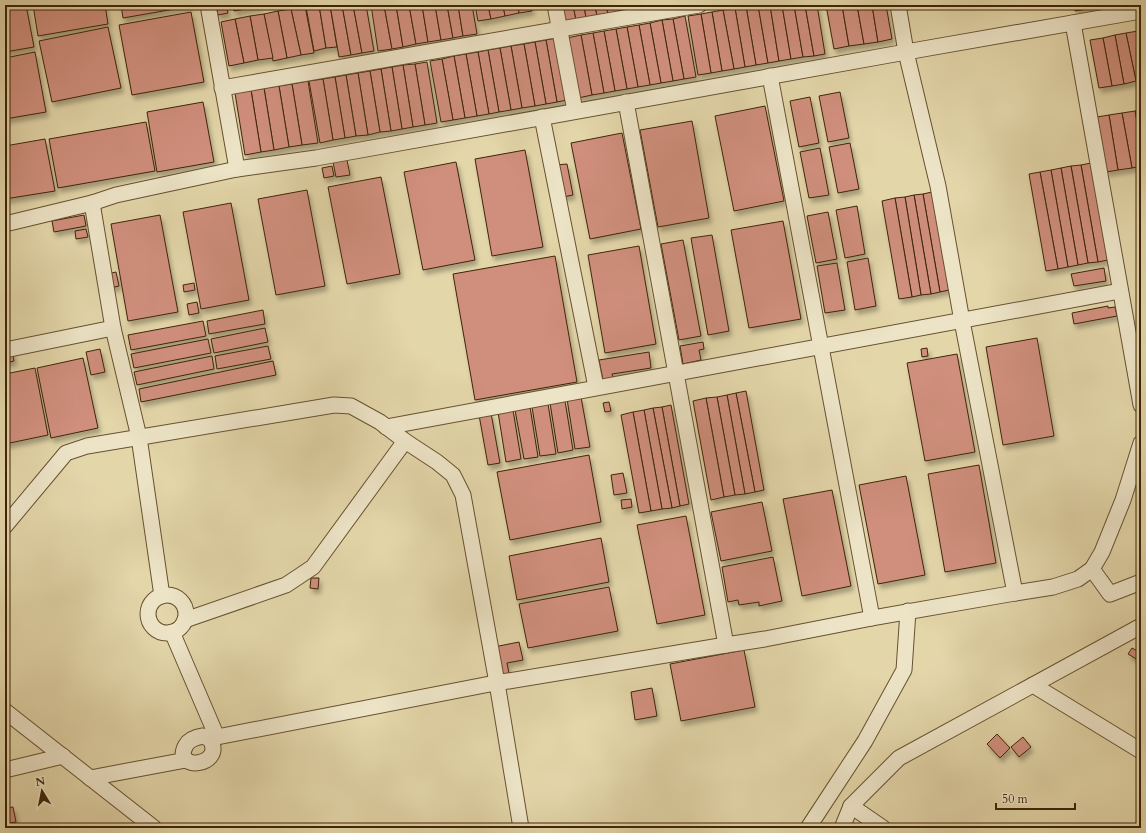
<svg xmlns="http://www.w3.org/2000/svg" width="1146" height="833" font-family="Cardo,serif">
<defs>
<filter id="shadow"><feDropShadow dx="2.5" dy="4.5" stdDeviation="2" flood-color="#0004"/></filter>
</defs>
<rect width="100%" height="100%" fill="#e3d6a9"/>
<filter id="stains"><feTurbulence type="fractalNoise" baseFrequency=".005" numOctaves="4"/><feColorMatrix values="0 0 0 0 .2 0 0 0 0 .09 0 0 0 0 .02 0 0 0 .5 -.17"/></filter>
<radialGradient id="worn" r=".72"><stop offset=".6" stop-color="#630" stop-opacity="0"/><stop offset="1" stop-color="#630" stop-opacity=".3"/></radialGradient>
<!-- building -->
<g fill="#d08f7d" stroke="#3e2508" filter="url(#shadow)">
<polygon points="5,5 26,5 34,47 5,52"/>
<polygon points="33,5 105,5 108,24 38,36"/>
<polygon points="121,5 192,5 192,6 123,18"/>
<polygon points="216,5 226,5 228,13 218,15"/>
<polygon points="233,5 245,5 246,9 234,11"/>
<polygon points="245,5 260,5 260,7 246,9"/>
<polygon points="319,5 326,48 314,51 306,7"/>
<polygon points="319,5 330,5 337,47 326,48"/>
<polygon points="330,5 342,5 351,55 339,57"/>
<polygon points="342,5 353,5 362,53 351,55"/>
<polygon points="353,5 366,5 374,51 362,53"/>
<polygon points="371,5 384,5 392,49 378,51"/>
<polygon points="384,5 396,5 403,47 392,49"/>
<polygon points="396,5 409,5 416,44 403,47"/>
<polygon points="409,5 422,5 428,42 416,44"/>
<polygon points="422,5 435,5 441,40 428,42"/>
<polygon points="435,5 447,5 453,38 441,40"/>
<polygon points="447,5 458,5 463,36 453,38"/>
<polygon points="458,5 472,5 477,34 463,36"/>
<polygon points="475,5 488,5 491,19 478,21"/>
<polygon points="488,5 503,5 505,16 491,19"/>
<polygon points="503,5 518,5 519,13 505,16"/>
<polygon points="518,5 531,5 532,11 519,13"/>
<polygon points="560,5 573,5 576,20 563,22"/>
<polygon points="573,5 584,5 586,18 576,20"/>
<polygon points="584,5 595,5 597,16 586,18"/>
<polygon points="595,5 606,5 608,14 597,16"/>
<polygon points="606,5 618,5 619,12 608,14"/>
<polygon points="618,5 630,5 630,10 619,12"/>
<polygon points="630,5 640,5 641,9 630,10"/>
<polygon points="752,5 758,5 768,63 756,65 746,6"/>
<polygon points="758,5 770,5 779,61 768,63"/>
<polygon points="770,5 782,5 791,59 779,61"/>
<polygon points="782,5 794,5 803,57 791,59"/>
<polygon points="794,5 805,5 814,56 803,57"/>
<polygon points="805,5 817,5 825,54 814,56"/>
<polygon points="826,5 842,5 849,46 834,49"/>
<polygon points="842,5 857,5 864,44 849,46"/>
<polygon points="857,5 872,5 878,42 864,44"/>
<polygon points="872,5 886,5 892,39 878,42"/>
<polygon points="1074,5 1088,5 1088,9 1075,11"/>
<polygon points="1088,5 1101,5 1101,7 1088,9"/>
<polygon points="305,6 314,53 301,55 291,9"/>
<polygon points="746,6 756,65 745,67 735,8"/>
<polygon points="735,8 745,67 734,69 723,10"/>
<polygon points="291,9 301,55 287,58 278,11"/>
<polygon points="723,10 734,69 722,71 712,12"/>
<polygon points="278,11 287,58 273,61 264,14"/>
<polygon points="191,12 204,82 132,95 119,25"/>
<polygon points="712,12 722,71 711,73 701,14"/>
<polygon points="264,14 273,58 258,60 250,16"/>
<polygon points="701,14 711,73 698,75 688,16"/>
<polygon points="250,16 258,60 244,63 235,19"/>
<polygon points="685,16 696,77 684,79 673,19"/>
<polygon points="235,19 244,63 229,66 221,22"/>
<polygon points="673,19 684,79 673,81 662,20"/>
<polygon points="662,20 673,81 661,83 650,23"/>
<polygon points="650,23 661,83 650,85 639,25"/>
<polygon points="639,25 650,85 638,87 627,27"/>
<polygon points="108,27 121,88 52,102 39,41"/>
<polygon points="627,27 638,87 627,89 616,29"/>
<polygon points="616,29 627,89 615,91 604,31"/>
<polygon points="604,31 615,91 604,93 593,33"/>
<polygon points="1138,31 1141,45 1141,80 1136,81 1126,33"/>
<polygon points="593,33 604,93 592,95 581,35"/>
<polygon points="1126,33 1136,81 1124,84 1115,35"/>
<polygon points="581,35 592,95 578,98 567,38"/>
<polygon points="1115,35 1124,84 1112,86 1103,38"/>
<polygon points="556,38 567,100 557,102 546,40"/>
<polygon points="1103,38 1112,86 1099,88 1090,40"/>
<polygon points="546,40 557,102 546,104 535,42"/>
<polygon points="535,42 546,104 535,106 524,44"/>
<polygon points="524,44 535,106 522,108 511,46"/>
<polygon points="511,46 522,108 511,110 500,48"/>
<polygon points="500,48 511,110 499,112 488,50"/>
<polygon points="488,50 499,112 489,114 478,52"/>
<polygon points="35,52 46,112 5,119 5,58"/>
<polygon points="478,52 489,114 477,116 466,54"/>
<polygon points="466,54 477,116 465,118 454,56"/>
<polygon points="454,56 465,118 453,120 442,59"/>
<polygon points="442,59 453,120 441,122 430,61"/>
<polygon points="427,62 437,123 425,125 415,64"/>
<polygon points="415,64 425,125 413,127 403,65"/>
<polygon points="403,65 413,127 402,129 392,67"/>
<polygon points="392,67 402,129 391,131 381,69"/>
<polygon points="381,69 391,131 380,132 370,71"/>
<polygon points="370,71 380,132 368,135 358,73"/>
<polygon points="358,73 368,135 356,136 346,75"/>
<polygon points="346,75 356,136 345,138 335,77"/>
<polygon points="335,77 345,138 333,140 323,79"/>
<polygon points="323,79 333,140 320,143 309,81"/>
<polygon points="308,81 318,143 302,145 292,84"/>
<polygon points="292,84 302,145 289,147 279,86"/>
<polygon points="279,86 289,147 274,150 264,88"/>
<polygon points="264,88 274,150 261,152 251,90"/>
<polygon points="251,90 261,152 245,155 235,93"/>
<polygon points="840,92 849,138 828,142 819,96"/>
<polygon points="810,97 819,143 799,147 790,101"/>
<polygon points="203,102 214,162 157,172 147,112"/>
<polygon points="765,106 784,201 734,211 715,116"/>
<polygon points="1141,110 1141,146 1135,111"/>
<polygon points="1135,111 1141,146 1141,166 1132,168 1122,113"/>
<polygon points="1122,113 1132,168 1118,170 1109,115"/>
<polygon points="1109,115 1118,170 1106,172 1097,117"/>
<polygon points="692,121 709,218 658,227 640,130"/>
<polygon points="146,122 155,171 58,188 49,139"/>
<polygon points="622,133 641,229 590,239 571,143"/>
<polygon points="45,139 55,191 5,199 5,146"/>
<polygon points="850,143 859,189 838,193 829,147"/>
<polygon points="820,148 829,195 809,198 800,152"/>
<polygon points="525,150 543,247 492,256 475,159"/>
<polygon points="347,160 350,175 336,177 333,162"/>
<polygon points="456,162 475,260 423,270 404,172"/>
<polygon points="1091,163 1108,260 1098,262 1081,165"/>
<polygon points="567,164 573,195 563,197 556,165"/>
<polygon points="1081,165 1098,262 1088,263 1071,166"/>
<polygon points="332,166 334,176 324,178 322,168"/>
<polygon points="1071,166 1088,263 1078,265 1061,168"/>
<polygon points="1061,168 1078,265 1068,267 1051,170"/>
<polygon points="1051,170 1068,267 1058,269 1040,172"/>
<polygon points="1040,172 1058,269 1046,271 1029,174"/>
<polygon points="381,177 400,274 347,284 328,187"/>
<polygon points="307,190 325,286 276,295 258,199"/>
<polygon points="932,192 949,290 940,292 923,194"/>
<polygon points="923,194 940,292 931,294 914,195"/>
<polygon points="914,195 931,294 921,295 905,197"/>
<polygon points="905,197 921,295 912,297 895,198"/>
<polygon points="895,198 912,297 899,299 882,201"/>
<polygon points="231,203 249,300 201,309 183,212"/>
<polygon points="857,206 865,254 845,258 836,210"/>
<polygon points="828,212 837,259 816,263 807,216"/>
<polygon points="84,215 86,226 54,232 52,221"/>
<polygon points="160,215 178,312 128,321 111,224"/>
<polygon points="783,221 801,319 749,328 731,230"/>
<polygon points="86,229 88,237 76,239 75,231"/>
<polygon points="712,235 729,331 708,335 691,238"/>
<polygon points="683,240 701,336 679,340 661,244"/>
<polygon points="639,246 656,344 605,353 588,255"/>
<polygon points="555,256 577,382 475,400 453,274"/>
<polygon points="868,258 876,306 855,310 847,262"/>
<polygon points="837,263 845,310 825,313 817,266"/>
<polygon points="1104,268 1106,281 1074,286 1071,274"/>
<polygon points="116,272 119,286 110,288 107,274"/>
<polygon points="194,283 195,290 184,292 183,285"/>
<polygon points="197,302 199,313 189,315 187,304"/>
<polygon points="1108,306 1108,308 1115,307 1117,316 1074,324 1072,313"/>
<polygon points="263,310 265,324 209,334 207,321"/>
<polygon points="203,321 206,336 131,350 128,335"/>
<polygon points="265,328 268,342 214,353 211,339"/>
<polygon points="1037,338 1054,436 1003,445 986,347"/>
<polygon points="208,339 211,353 134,368 131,354"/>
<polygon points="703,342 704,349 699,350 701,360 683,364 680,346"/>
<polygon points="268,346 271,359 217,369 215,356"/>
<polygon points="927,348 928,356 922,357 921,349"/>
<polygon points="100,349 105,372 91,375 86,352"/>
<polygon points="12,350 14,361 5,363 5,351"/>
<polygon points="649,352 651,368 612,374 613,378 603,380 599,360"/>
<polygon points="957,354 975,452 925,461 907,363"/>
<polygon points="212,356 214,369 137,385 134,372"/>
<polygon points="83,358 98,428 51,438 37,368"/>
<polygon points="273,361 276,375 141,402 139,389"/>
<polygon points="35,368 48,435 5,444 5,374"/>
<polygon points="746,391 764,490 755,492 736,393"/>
<polygon points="736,393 755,492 745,494 727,395"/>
<polygon points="727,395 745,494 735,495 717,397"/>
<polygon points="581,397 590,447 575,449 567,399"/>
<polygon points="717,397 735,495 724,497 706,398"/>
<polygon points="706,398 724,497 711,500 693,401"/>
<polygon points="565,401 573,450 558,453 550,403"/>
<polygon points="609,402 611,411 605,412 603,403"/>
<polygon points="548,404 556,454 540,456 532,407"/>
<polygon points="671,405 689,504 680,506 662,407"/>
<polygon points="530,407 538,457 524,459 515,410"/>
<polygon points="662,407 680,506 672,508 653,408"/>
<polygon points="653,408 672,508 662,509 644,410"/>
<polygon points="513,410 521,459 506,462 498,412"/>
<polygon points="644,410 662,509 651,511 633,412"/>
<polygon points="633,412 651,511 639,513 621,415"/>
<polygon points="491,413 500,463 488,465 479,415"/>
<polygon points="589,455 601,522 510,540 497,472"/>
<polygon points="979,465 996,563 945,572 928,474"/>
<polygon points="623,473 627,493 614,495 611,475"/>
<polygon points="906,476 925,575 878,584 859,485"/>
<polygon points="832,490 851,586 802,596 783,499"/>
<polygon points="631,499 632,507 622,509 621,500"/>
<polygon points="762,502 772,551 721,561 711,512"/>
<polygon points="686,516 705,615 657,624 637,525"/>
<polygon points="601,538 609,582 517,600 509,556"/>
<polygon points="773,557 782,601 759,606 759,602 739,605 738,600 728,602 722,567"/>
<polygon points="311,578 319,578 318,589 310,588"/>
<polygon points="609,587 618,631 528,648 519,604"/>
<polygon points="519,642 523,660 507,663 510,679 501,680 494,647"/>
<polygon points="1132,648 1141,653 1138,660 1128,654"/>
<polygon points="744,650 755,707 681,721 670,664"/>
<polygon points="652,688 657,716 635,720 631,692"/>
<polygon points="997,734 1010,748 1000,758 987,744"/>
<polygon points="1023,737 1031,747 1019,757 1011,747"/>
<polygon points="13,807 16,822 5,824 5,808"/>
</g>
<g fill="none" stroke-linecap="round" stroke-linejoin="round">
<defs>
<g id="minor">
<polyline points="208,5 237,169"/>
<polyline points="555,5 575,111"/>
<polyline points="898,5 906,52 938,186 962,321 1015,593 1053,587 1078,579 1092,569 1102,552 1123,500 1141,443"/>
<polyline points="1073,23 1141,405"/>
<polyline points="770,76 872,618"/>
<polyline points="222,88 699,5"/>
<polyline points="626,102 726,645 765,639 872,618 1015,593"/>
<polyline points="542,117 596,387"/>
<polyline points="92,203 116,195 237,169 316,158 906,52 1141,11"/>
<polyline points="5,224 92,203 113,328 139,437 162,596"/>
<polyline points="5,350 113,328"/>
<path d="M386,427C630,380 876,338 1120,291"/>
<polyline points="5,526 66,453 87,446 334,405 351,406 380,422 405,441 437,462 453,475 463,495 497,683 521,828"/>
<polyline points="1092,569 1110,594 1141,582"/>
<circle cx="167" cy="614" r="19"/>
<polyline points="185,620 286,585 313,567 405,441"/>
<polyline points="172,632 217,737"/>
<polyline points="1033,685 1141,751"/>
<polyline points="5,711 154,828"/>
<path d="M203,736L210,739C226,767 171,772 186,745C189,740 197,737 203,736Z"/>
<polyline points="211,741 217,737 490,684 726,645"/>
<polyline points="5,770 63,756"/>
<polyline points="90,778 186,760"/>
<polyline points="851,806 883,828"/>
<polyline points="808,828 865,741 904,670 908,611"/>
<polyline points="842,828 851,806 899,758 1141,626"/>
</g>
</defs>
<!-- minor casing -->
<use href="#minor" stroke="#675130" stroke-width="17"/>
<!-- minor -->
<use href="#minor" stroke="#ede4c7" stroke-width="15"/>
</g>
<!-- margin -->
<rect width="1146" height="833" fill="none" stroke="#e3d6a9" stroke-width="20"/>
<rect x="6" y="6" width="1134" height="821" fill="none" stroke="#3e2508" stroke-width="2"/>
<rect x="10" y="10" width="1126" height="813" fill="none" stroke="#3e2508"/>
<!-- north arrow -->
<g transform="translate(42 791) rotate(350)" stroke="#ede4c7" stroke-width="3" paint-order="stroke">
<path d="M0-3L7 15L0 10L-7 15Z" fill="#3e2508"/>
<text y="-6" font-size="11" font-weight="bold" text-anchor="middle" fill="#3e2508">N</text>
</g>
<!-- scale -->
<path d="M996 803v6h79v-6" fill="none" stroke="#3e2508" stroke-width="2"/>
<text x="1002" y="803" font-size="12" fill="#3e2508" stroke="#ede4c7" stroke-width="3" paint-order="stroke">50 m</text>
<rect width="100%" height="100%" filter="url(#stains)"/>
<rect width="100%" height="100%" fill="url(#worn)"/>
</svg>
